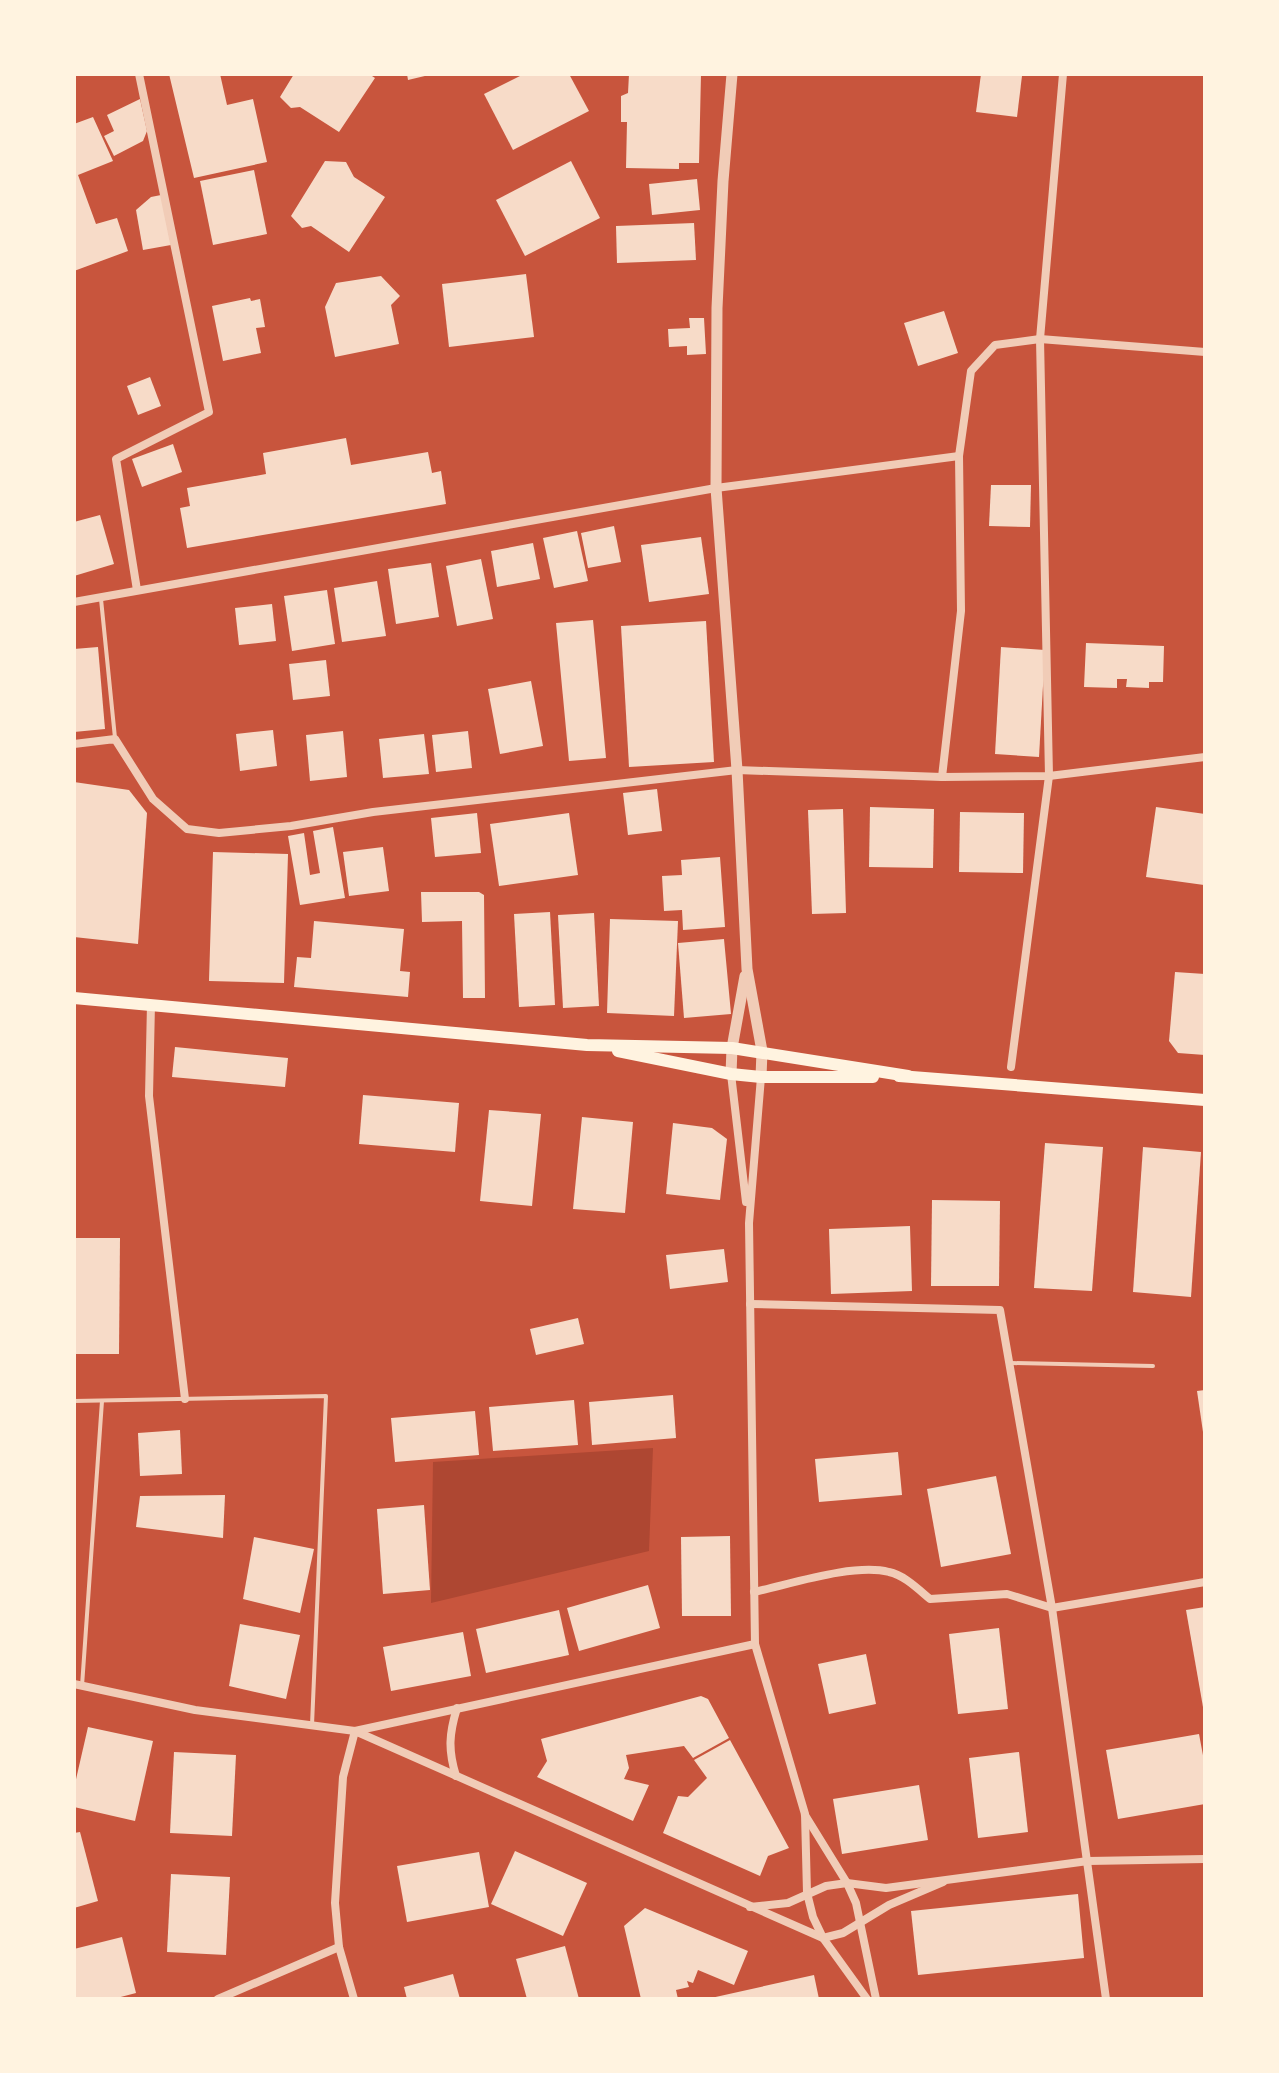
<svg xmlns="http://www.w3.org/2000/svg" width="1279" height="2073" font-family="Merriweather,serif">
<rect width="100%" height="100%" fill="#c8553d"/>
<!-- green -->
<polygon fill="#ae4732" points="653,1448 649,1551 431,1603 433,1462"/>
<!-- building -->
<g fill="#f7dbc8">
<polygon points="169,74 220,74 227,105 253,99 267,162 194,178"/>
<polygon points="294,74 369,74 375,78 339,132 300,107 291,108 280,97"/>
<polygon points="407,74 429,74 429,75 408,80"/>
<polygon points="524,74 569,74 589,111 513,150 484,94"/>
<polygon points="629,74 701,74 699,163 679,163 679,169 626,168 627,122 621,122 621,96 628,93"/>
<polygon points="981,74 1022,76 1017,117 976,112"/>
<polygon points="140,99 147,131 143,141 114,156 104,136 114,131 107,115"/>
<polygon points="93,117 113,161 78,175 96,224 117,218 128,251 74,271 74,124"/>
<polygon points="325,161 346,162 354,177 385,197 349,252 311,226 302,228 291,216"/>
<polygon points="571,161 600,218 525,256 496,200"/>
<polygon points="254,170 267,234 213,245 200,181"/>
<polygon points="697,179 700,210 652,215 649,184"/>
<polygon points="161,195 171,245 143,250 136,210 151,197"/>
<polygon points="694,223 696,260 617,263 616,226"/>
<polygon points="526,274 534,337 449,347 442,284"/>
<polygon points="381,276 400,296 391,305 399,344 335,357 325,307 336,283"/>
<polygon points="250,298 251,301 260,299 265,327 256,328 261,353 223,361 212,306"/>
<polygon points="944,311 958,353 918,366 904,323"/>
<polygon points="689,318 704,318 706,354 687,355 687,346 669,347 668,329 690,328"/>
<polygon points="150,377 161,406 138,415 127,386"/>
<polygon points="346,438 351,465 428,452 432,473 441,471 446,504 187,548 180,508 190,506 187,488 266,474 263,453"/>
<polygon points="173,444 182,472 142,487 132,459"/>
<polygon points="991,485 1031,485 1030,527 989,526"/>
<polygon points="100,515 114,564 74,576 74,522"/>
<polygon points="614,526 621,562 588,568 581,533"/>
<polygon points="577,531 588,581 554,588 543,538"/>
<polygon points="701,537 709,594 649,602 641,545"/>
<polygon points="533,543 540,579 497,587 491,551"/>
<polygon points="481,559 493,619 457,626 446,566"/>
<polygon points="431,563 439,617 396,624 388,569"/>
<polygon points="377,581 386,636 342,642 334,588"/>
<polygon points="327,590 335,644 292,651 284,596"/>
<polygon points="272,604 276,641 239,645 235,608"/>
<polygon points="593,620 606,758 569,761 556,623"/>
<polygon points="706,621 714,762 629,767 621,626"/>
<polygon points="1086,643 1164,646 1163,682 1149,682 1149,688 1126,687 1127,679 1117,679 1117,688 1084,687"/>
<polygon points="98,647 105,729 74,732 74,649"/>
<polygon points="1001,647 1045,650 1039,757 995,754"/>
<polygon points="326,660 330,696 293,700 289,664"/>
<polygon points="531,681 543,746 500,754 488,689"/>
<polygon points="273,730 277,766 240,771 236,734"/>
<polygon points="343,731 347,777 310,781 306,735"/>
<polygon points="468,731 472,768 436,772 432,735"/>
<polygon points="424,734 429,774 383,778 379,739"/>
<polygon points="74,782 129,790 147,813 138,944 74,937"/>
<polygon points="657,789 662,831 628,835 623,793"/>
<polygon points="870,807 934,809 933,868 869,867"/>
<polygon points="1156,807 1205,814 1204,885 1146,877"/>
<polygon points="843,809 846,913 812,914 808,810"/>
<polygon points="960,812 1024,813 1023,873 959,872"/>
<polygon points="477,813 481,853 435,857 431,818"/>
<polygon points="569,813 578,875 499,886 490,824"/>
<polygon points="333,827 345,898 300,905 288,836 304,833 310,875 320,873 313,831"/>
<polygon points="383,847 389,891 349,896 343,852"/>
<polygon points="213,852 288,854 284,983 209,981"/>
<polygon points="720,857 725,927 683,930 682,910 664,911 662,876 682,875 681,860"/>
<polygon points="421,892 479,892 484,895 485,998 463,998 462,921 422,922"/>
<polygon points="550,912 555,1005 519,1007 514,914"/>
<polygon points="594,913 599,1006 563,1008 558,915"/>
<polygon points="610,919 678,921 674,1016 607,1013"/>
<polygon points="314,921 404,929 400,971 410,972 408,997 294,987 297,957 311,958"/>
<polygon points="724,939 731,1014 684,1018 678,943"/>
<polygon points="1175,972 1205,974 1205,1055 1178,1053 1169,1041"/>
<polygon points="175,1047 288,1058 285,1087 172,1077"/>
<polygon points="363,1095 459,1103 455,1152 359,1144"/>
<polygon points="489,1110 541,1114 532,1206 480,1201"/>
<polygon points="582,1117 633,1122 625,1213 573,1209"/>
<polygon points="673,1123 712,1128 727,1139 720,1200 666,1194"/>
<polygon points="1045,1143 1103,1147 1092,1291 1034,1288"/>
<polygon points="1143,1147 1201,1152 1191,1297 1133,1292"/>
<polygon points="932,1200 1000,1201 999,1286 931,1286"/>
<polygon points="910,1226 912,1291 831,1294 829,1229"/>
<polygon points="74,1238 120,1238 119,1354 74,1354"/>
<polygon points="724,1249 728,1282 670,1289 666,1255"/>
<polygon points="578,1318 584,1344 536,1355 530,1329"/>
<polygon points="1205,1390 1205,1432 1203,1432 1197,1391"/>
<polygon points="673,1395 676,1438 592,1445 589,1402"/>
<polygon points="574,1400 578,1445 493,1451 489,1407"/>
<polygon points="475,1411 479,1455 395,1462 391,1418"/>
<polygon points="180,1430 182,1474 140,1476 138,1433"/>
<polygon points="898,1452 902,1495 819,1502 815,1459"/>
<polygon points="996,1476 1011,1554 941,1567 927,1489"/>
<polygon points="225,1495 223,1538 136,1527 140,1496"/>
<polygon points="424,1505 430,1590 383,1594 377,1509"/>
<polygon points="730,1536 731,1616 682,1616 681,1537"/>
<polygon points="254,1537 314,1549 300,1613 243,1599"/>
<polygon points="648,1585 660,1628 579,1651 567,1608"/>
<polygon points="1205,1607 1205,1707 1203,1707 1186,1610"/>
<polygon points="559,1610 569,1655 486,1673 476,1629"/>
<polygon points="240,1624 300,1635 286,1699 229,1686"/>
<polygon points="999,1628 1008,1709 958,1714 949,1634"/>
<polygon points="463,1632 471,1676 391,1691 383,1647"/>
<polygon points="866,1654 876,1704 829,1714 818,1664"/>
<polygon points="701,1696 708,1699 729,1738 693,1758 684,1746 626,1755 629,1768 624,1779 649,1785 633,1821 537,1777 547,1761 541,1739"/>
<polygon points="88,1727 153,1741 135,1821 74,1807 74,1788"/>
<polygon points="1199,1734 1205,1766 1205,1804 1118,1819 1106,1750"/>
<polygon points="730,1740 789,1848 768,1856 760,1876 663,1833 678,1796 688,1797 707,1778 694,1760"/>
<polygon points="174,1752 236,1755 232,1836 170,1833"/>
<polygon points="1019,1752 1028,1832 978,1838 969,1758"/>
<polygon points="919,1785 928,1840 842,1854 833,1799"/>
<polygon points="80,1832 98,1901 74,1908 74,1833"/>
<polygon points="515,1851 587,1883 563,1936 491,1904"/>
<polygon points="479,1852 489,1907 407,1922 397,1866"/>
<polygon points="171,1874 230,1877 226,1955 167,1952"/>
<polygon points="1078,1894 1084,1958 918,1975 911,1911"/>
<polygon points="645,1908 748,1951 734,1985 698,1970 693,1983 687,1981 689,1987 676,1990 678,1999 641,1999 624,1926"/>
<polygon points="122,1937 136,1993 113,1999 74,1999 74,1949"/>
<polygon points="565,1946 579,1999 527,1999 516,1959"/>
<polygon points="453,1974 460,1999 407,1999 404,1987"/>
<polygon points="814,1975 819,1999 711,1999 711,1998"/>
</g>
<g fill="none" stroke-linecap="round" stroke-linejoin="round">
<!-- service -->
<g stroke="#f1ccb7" stroke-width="4">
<polyline points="101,599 115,738"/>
<polyline points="1012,1363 1153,1366"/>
<polyline points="74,1401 326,1396 312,1725"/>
<polyline points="82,1686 102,1401"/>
</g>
<!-- minor -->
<g stroke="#f1ccb7" stroke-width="8">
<polyline points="137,590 116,459 209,412 139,74"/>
<polyline points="74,602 716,488 959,456"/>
<polyline points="74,744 115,739 153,799 187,829 219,833 291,826 373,812 737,770 942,777 1049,776 1205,757"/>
<polyline points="942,777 961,611 959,456 971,371 995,345 1040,339 1205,352"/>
<polyline points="151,1004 149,1096 185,1399"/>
<polyline points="1011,1067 1049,776 1040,339 1063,74"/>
<polyline points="731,1074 746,1202"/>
<polyline points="761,1077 749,1223 755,1644 805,1814 807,1893 813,1917 823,1938 867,1999"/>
<polyline points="750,1304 1000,1310 1052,1608 1106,1999"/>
<path d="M754,1592C791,1584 854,1563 889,1572C904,1575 918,1589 930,1599L1007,1594L1052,1608L1205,1582"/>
<polyline points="74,1684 195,1710 355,1731 755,1644"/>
<path d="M456,1776C448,1750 449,1734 457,1708"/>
<polyline points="805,1815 847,1883 856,1903 876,1999"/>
<polyline points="750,1907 788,1903 826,1886 847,1883 886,1888 1088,1861 1205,1859"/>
<polyline points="218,1999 339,1947"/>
<polyline points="354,1999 339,1947 335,1903 343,1777 355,1731 823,1938 843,1933 889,1905 943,1882"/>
</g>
<!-- tertiary -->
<g stroke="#f1ccb7" stroke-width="11">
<polyline points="732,74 723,181 717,308 716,488 737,770 747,969 762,1051 761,1077"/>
<polyline points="731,1074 732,1048 745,976"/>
</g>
<!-- secondary -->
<g stroke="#fff3e0" stroke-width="12">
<polyline points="74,998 587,1045 732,1048 908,1076"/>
<polyline points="618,1051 731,1074 761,1077 873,1077"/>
<polyline points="899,1076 1205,1100"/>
</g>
</g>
<!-- border -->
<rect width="1279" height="2073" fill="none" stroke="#fff3e0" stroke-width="152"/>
</svg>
